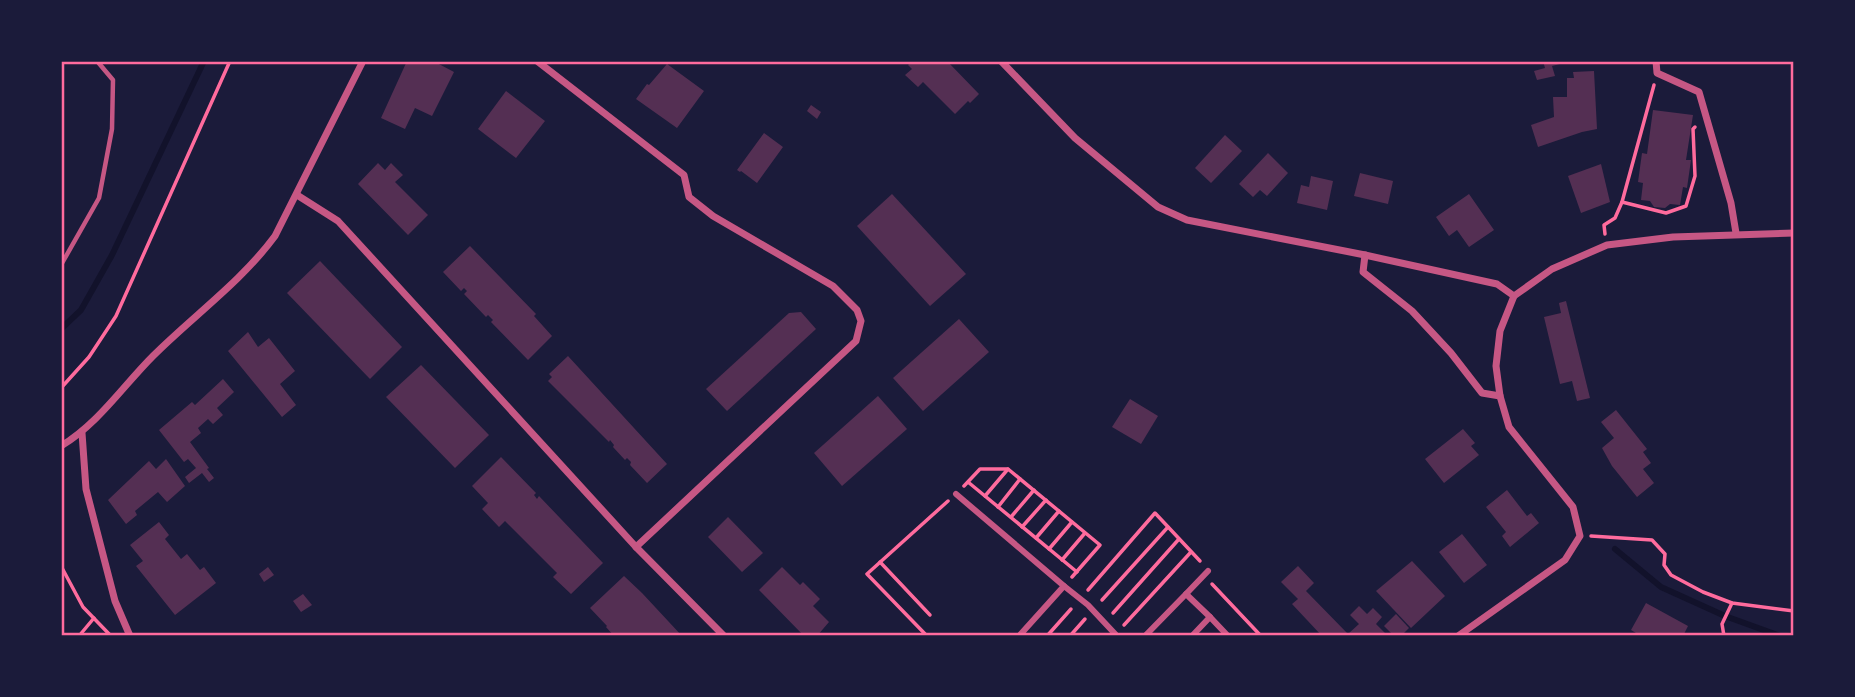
<svg xmlns="http://www.w3.org/2000/svg" width="1855" height="697" font-family="'Asap Condensed',sans-serif">
<rect width="100%" height="100%" fill="#1b1b3a"/>
<g fill="none" stroke-linecap="round" stroke-linejoin="round">
<!-- stream -->
<g stroke="#12122b" stroke-width="6">
<polyline points="61,329 81,310 112,255 204,61"/>
<polyline points="1615,549 1661,587 1725,616 1780,636"/>
<polyline points="1788,636 1794,634"/>
</g>
</g>
<!-- building -->
<g fill="#542f53">
<polygon points="407,61 438,61 437,63 454,72 432,116 415,108 405,129 381,118"/>
<polygon points="912,61 947,61 979,94 970,103 968,101 955,114 923,82 918,87 905,75 912,69 908,65"/>
<polygon points="1543,61 1568,61 1568,62 1552,66 1555,76 1537,80 1534,71 1545,68"/>
<polygon points="667,64 704,91 677,128 636,99 647,84 649,85"/>
<polygon points="1594,71 1597,129 1582,132 1538,147 1531,125 1554,117 1553,97 1567,97 1567,78 1574,78 1573,72"/>
<polygon points="506,91 545,121 516,158 478,129"/>
<polygon points="811,105 821,112 817,119 807,111"/>
<polygon points="1653,110 1693,115 1686,160 1691,160 1687,188 1683,187 1680,205 1670,204 1665,208 1654,207 1650,201 1641,200 1643,183 1638,182 1642,153 1647,154"/>
<polygon points="764,133 783,147 757,183 741,171 740,172 737,170"/>
<polygon points="1225,135 1242,151 1211,183 1195,168"/>
<polygon points="1268,153 1288,173 1267,196 1260,190 1253,197 1239,184"/>
<polygon points="378,163 385,170 391,163 403,175 395,182 428,215 408,235 358,184"/>
<polygon points="1601,164 1610,202 1581,213 1568,176"/>
<polygon points="1360,173 1393,181 1388,204 1354,196"/>
<polygon points="1311,176 1333,181 1327,210 1297,203 1301,185 1309,187"/>
<polygon points="892,194 966,274 930,306 857,226"/>
<polygon points="1469,194 1494,230 1469,247 1457,230 1449,236 1436,217"/>
<polygon points="470,246 536,314 534,316 552,336 528,360 491,322 493,320 488,315 486,317 464,294 467,291 464,288 461,291 443,272"/>
<polygon points="320,261 402,347 370,379 287,293"/>
<polygon points="1566,301 1590,398 1577,401 1572,381 1560,384 1544,317 1561,313 1559,303"/>
<polygon points="801,312 816,329 727,411 706,389 789,313"/>
<polygon points="959,319 989,352 923,411 893,378"/>
<polygon points="248,332 258,347 269,338 295,371 280,384 296,405 282,417 228,351"/>
<polygon points="568,356 667,464 647,483 630,465 631,462 627,458 625,460 613,447 614,445 610,440 609,442 548,381 552,377 549,374"/>
<polygon points="421,365 489,435 455,468 386,397"/>
<polygon points="223,379 234,392 217,408 223,415 213,424 208,419 198,428 201,433 190,442 209,468 207,469 214,478 209,482 202,473 189,483 185,477 196,468 188,459 184,462 159,430 192,402 195,405"/>
<polygon points="878,396 907,429 842,486 814,453"/>
<polygon points="1130,399 1158,416 1141,444 1112,427"/>
<polygon points="1616,410 1647,449 1643,452 1651,463 1643,469 1654,483 1637,497 1612,466 1602,448 1614,438 1601,422"/>
<polygon points="1463,429 1475,443 1471,446 1479,455 1444,483 1425,459"/>
<polygon points="501,457 536,493 534,495 537,499 539,496 603,563 571,594 553,577 557,573 505,521 499,527 482,509 488,503 472,486"/>
<polygon points="166,459 185,486 167,502 158,492 135,511 137,515 126,524 108,500 149,461 156,469"/>
<polygon points="1507,490 1527,516 1531,513 1539,523 1510,547 1502,536 1506,532 1486,507"/>
<polygon points="728,517 763,553 742,572 708,537"/>
<polygon points="159,522 169,535 165,539 181,559 187,554 200,570 204,567 216,583 175,615 136,566 143,561 130,545"/>
<polygon points="1462,534 1487,565 1464,583 1439,552"/>
<polygon points="1412,561 1445,596 1411,628 1376,591"/>
<polygon points="1298,566 1314,583 1306,591 1348,634 1359,624 1350,615 1359,606 1367,614 1373,608 1382,617 1376,624 1385,633 1382,636 1322,636 1292,604 1298,599 1281,582"/>
<polygon points="268,567 274,575 264,582 259,574"/>
<polygon points="782,567 800,585 803,582 820,599 813,606 829,622 817,636 804,636 759,590"/>
<polygon points="624,576 642,593 682,636 614,636 606,627 607,626 590,608"/>
<polygon points="303,594 312,605 301,612 293,601"/>
<polygon points="1646,603 1688,626 1684,634 1687,636 1641,636 1631,630"/>
<polygon points="1396,614 1409,628 1401,636 1394,636 1384,626"/>
</g>
<g fill="none" stroke-linecap="round" stroke-linejoin="round">
<!-- path -->
<g stroke="#ff6b9d" stroke-width="3.5">
<polyline points="1654,85 1622,202 1666,213 1686,206 1695,176 1693,129 1695,127"/>
<polyline points="1605,234 1604,225 1615,218 1622,202"/>
<polyline points="61,388 89,357 116,316 230,61"/>
<polyline points="968,482 1077,572"/>
<polyline points="964,486 980,469 1008,469 1100,545 1072,577"/>
<polyline points="985,496 1008,469"/>
<polyline points="998,507 1020,479"/>
<polyline points="1011,517 1034,490"/>
<polyline points="1022,527 1046,500"/>
<polyline points="1591,536 1652,540 1665,554 1664,565 1671,575 1703,592 1732,603 1794,611"/>
<polyline points="1036,538 1059,511"/>
<polyline points="1049,549 1072,522"/>
<polyline points="1062,560 1085,533"/>
<polyline points="880,562 930,615"/>
<polyline points="61,566 83,607 111,636"/>
<polyline points="1212,584 1261,636"/>
<polyline points="1088,590 1155,513 1200,561"/>
<polyline points="1102,600 1168,527"/>
<polyline points="1113,613 1179,539"/>
<polyline points="1124,625 1191,552"/>
<polyline points="79,636 94,618"/>
<polyline points="927,636 867,574 948,501"/>
<polyline points="1047,636 1071,609"/>
<polyline points="1070,636 1085,619"/>
<polyline points="1724,636 1722,624 1732,603"/>
</g>
<!-- service -->
<polyline stroke="#c65784" stroke-width="4.5" points="61,265 99,198 112,129 113,80 97,61"/>
<!-- pedestrian -->
<g stroke="#c65784" stroke-width="6">
<polyline points="956,494 1064,586 1019,636"/>
<polyline points="1064,586 1088,605 1117,636"/>
<polyline points="1186,594 1208,571"/>
<polyline points="1145,636 1186,594 1210,617"/>
<polyline points="1192,636 1210,617 1228,636"/>
</g>
<!-- minor -->
<g stroke="#c65784" stroke-width="7">
<polyline points="537,61 684,175 689,197 713,216 833,286 857,310 861,321 856,341 636,547"/>
<polyline points="1001,61 1075,138 1158,207 1187,220 1365,255 1497,284 1514,296"/>
<polyline points="1656,61 1657,73 1699,92 1731,203 1736,233"/>
<polyline points="297,195 338,221 636,547 724,636"/>
<polyline points="1365,255 1363,272 1412,311 1451,353 1482,393 1500,396"/>
<polyline points="82,433 86,489 115,601 130,636"/>
<path d="M61,446C98,424 123,386 153,356C193,316 241,282 275,236L363,61"/>
<polyline points="1458,636 1565,560 1580,536 1573,507 1509,427 1500,396 1496,366 1500,331 1514,296 1552,269 1607,245 1673,237 1794,233"/>
</g>
</g>
<!-- border -->
<rect width="1855" height="697" fill="none" stroke="#1b1b3a" stroke-width="126"/>
<rect x="63" y="63" width="1729" height="571" fill="none" stroke="#ff6b9d" stroke-width="2.5"/>
</svg>
